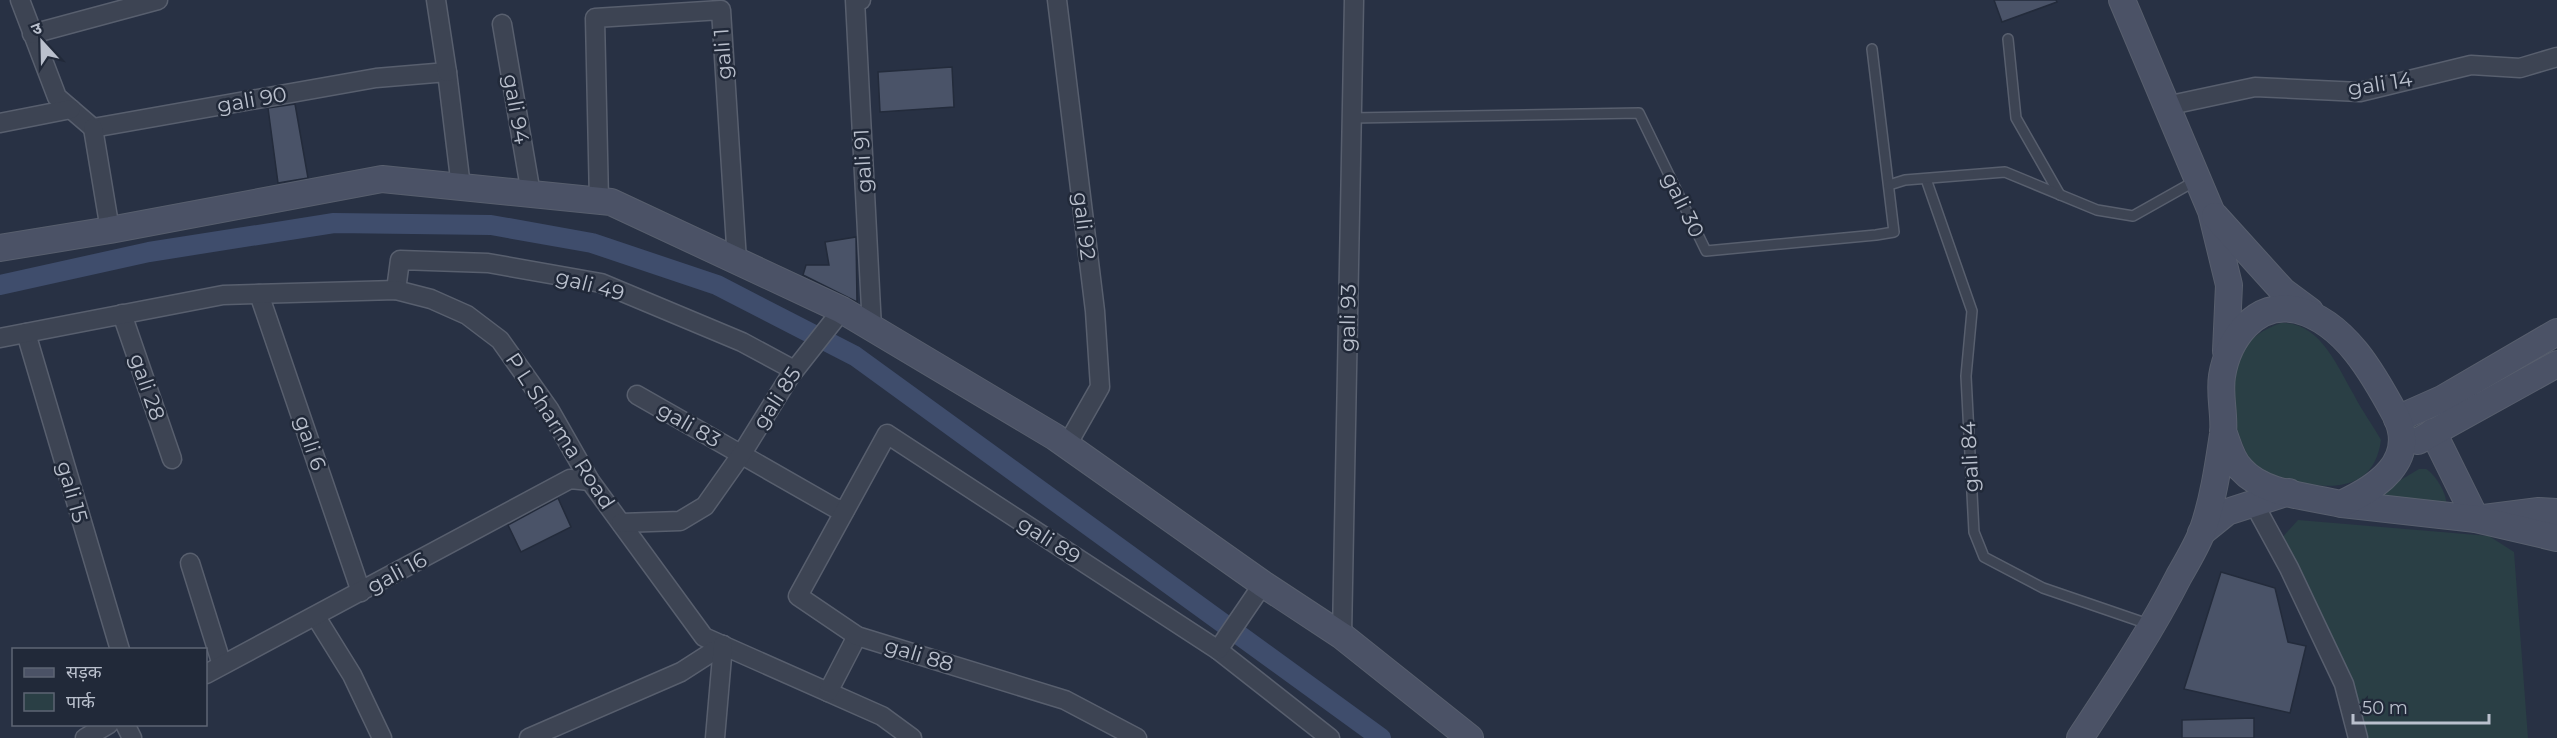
<svg xmlns="http://www.w3.org/2000/svg" width="2557" height="738" font-family="Montserrat,'Noto Sans Devanagari',sans-serif">
<rect width="100%" height="100%" fill="#283144"/>
<!-- green -->
<g fill="#2a3f45">
<path d="M2281,323C2320,322 2337,366 2354,395C2362,411 2373,425 2381,440C2372,508 2299,484 2255,470C2227,418 2209,348 2281,323Z"/>
<path d="M2419,469H2426C2435,474 2447,494 2446,503L2364,502Z"/>
<polygon points="2298,520 2489,536 2514,552 2528,738 2368,738 2336,649 2280,540"/>
</g>
<g fill="none" stroke-linecap="round" stroke-linejoin="round">
<!-- canal -->
<polyline stroke="#3f4d6c" stroke-width="20" points="0,285 149,252 334,223 491,225 592,243 717,285 855,356 1381,738"/>
</g>
<!-- building -->
<g fill="#4a5368" stroke="#232b3b" stroke-width="1.5">
<polygon points="1994,0 2056,0 2057,2 2002,22"/>
<polygon points="952,67 954,107 880,112 878,72"/>
<polygon points="295,104 308,178 278,183 268,108"/>
<polygon points="856,237 857,302 803,275 806,265 829,265 825,242"/>
<polygon points="558,498 571,527 521,552 508,525"/>
<polygon points="2221,572 2275,588 2288,642 2306,646 2290,713 2184,689"/>
<polygon points="2254,718 2254,738 2182,738 2182,720"/>
</g>
<g fill="none" stroke-linecap="round" stroke-linejoin="round">
<defs>
<g id="lane">
<polyline points="2008,39 2016,118 2060,195"/>
<polyline points="1352,118 1639,113 1706,251 1876,235 1894,232 1872,49"/>
<polyline points="1926,179 1972,311 1966,376 1974,532 1984,557 2043,588 2151,625"/>
<polyline points="1889,185 1905,180 2005,172 2097,210 2133,216 2197,180"/>
</g>
<g id="street">
<polyline points="20,0 57,97 93,128 376,78 447,72 461,187"/>
<polyline points="436,0 447,72"/>
<polyline points="861,0 855,0 872,328"/>
<polyline points="1057,0 1095,311 1100,387 1067,445"/>
<polyline points="502,24 531,194"/>
<polyline points="32,34 158,0"/>
<polyline points="2166,106 2255,87 2360,92 2471,65 2520,68 2557,57"/>
<polyline points="0,123 71,109"/>
<polyline points="93,128 110,230"/>
<polyline points="599,201 595,18 721,10 737,261"/>
<polyline points="396,290 400,260 488,263 601,283 742,342 794,370"/>
<polyline points="259,294 361,592"/>
<polyline points="122,314 172,459"/>
<polyline points="26,333 120,650"/>
<polyline points="0,338 223,295 396,290 431,299 467,315 500,340 549,409 590,481 704,637 882,716 912,738"/>
<polyline points="637,395 835,508 845,510"/>
<polyline points="2253,502 2289,568 2344,684 2358,738"/>
<polyline points="621,523 680,521 705,506 741,455 790,376 842,310"/>
<polyline points="190,563 222,665"/>
<polyline points="316,617 352,675 382,738"/>
<polyline points="1342,636 1354,0"/>
<polyline points="1218,650 1330,738"/>
<polyline points="206,674 570,479 590,481"/>
<polyline points="828,692 857,636"/>
<polyline points="125,724 132,738"/>
<polyline points="85,738 109,724"/>
<polyline points="529,738 681,672 723,645"/>
<polyline points="715,738 723,645"/>
<polyline points="1137,738 1065,700 857,636 798,596 887,434 1218,650 1263,584"/>
</g>
<g id="secondary">
<polyline points="2122,0 2211,211 2229,285 2226,351"/>
<polyline points="2215,216 2283,291 2310,311"/>
<polyline points="0,248 110,230 382,179 611,202 842,310 1055,437 1263,584 1342,636 1470,738"/>
<polyline points="2397,419 2442,399 2557,332"/>
<polyline points="2433,432 2476,519 2539,511 2557,512"/>
<polyline points="2418,441 2557,364"/>
<polyline points="2342,504 2476,519 2557,538"/>
<polyline points="2201,533 2227,512 2289,492"/>
<path d="M2080,738C2115,685 2150,633 2179,576C2187,562 2196,547 2202,532C2213,501 2218,467 2223,434C2225,415 2219,395 2222,376C2228,339 2256,300 2297,310C2345,322 2374,375 2396,416C2418,461 2376,488 2341,504C2309,496 2264,495 2241,469C2231,459 2228,444 2223,431"/>
</g>
</defs>
<!-- lane casing -->
<use href="#lane" stroke="#585f6e" stroke-width="12"/>
<!-- street casing -->
<use href="#street" stroke="#585f6e" stroke-width="21"/>
<!-- secondary casing -->
<use href="#secondary" stroke="#585f6e" stroke-width="28"/>
<!-- lane -->
<use href="#lane" stroke="#3d4453" stroke-width="9"/>
<!-- street -->
<use href="#street" stroke="#3d4453" stroke-width="18"/>
<!-- secondary -->
<use href="#secondary" stroke="#4b5266" stroke-width="26"/>
</g>
<g text-anchor="middle" stroke-width="5" stroke-linejoin="round" paint-order="stroke">
<!-- street labels -->
<g font-size="21" fill="#bac0cd" stroke="#212939">
<text transform="translate(723 54) rotate(-94)" y="7">gali 1</text>
<text transform="translate(2380 84) rotate(-9)" y="7">gali 14</text>
<text transform="translate(252 100) rotate(-10)" y="7">gali 90</text>
<text transform="translate(516 109) rotate(80)" y="7">gali 94</text>
<text transform="translate(863 161) rotate(-93)" y="7">gali 91</text>
<text transform="translate(1683 205) rotate(64)" y="7">gali 30</text>
<text transform="translate(1084 226) rotate(83)" y="7">gali 92</text>
<text transform="translate(590 285) rotate(15)" y="7">gali 49</text>
<text transform="translate(1348 318) rotate(-89)" y="7">gali 93</text>
<text transform="translate(147 387) rotate(71)" y="7">gali 28</text>
<text transform="translate(777 398) rotate(-57)" y="7">gali 85</text>
<text transform="translate(689 425) rotate(30)" y="7">gali 83</text>
<text transform="translate(560 431) rotate(57)" y="7">P L Sharma Road</text>
<text transform="translate(310 443) rotate(71)" y="7">gali 6</text>
<text transform="translate(1970 457) rotate(-93)" y="7">gali 84</text>
<text transform="translate(72 492) rotate(74)" y="7">gali 15</text>
<text transform="translate(1049 540) rotate(33)" y="7">gali 89</text>
<text transform="translate(397 573) rotate(-28)" y="7">gali 16</text>
<text transform="translate(919 655) rotate(17)" y="7">gali 88</text>
</g>
</g>
<!-- legend -->
<rect x="12" y="648" width="195" height="78" fill="#212939" stroke="#5e6574" stroke-width="1.5"/>
<rect x="24" y="668" width="30" height="9" fill="#4b5266" stroke="#5e6574" stroke-width="1.5"/>
<text x="66" y="678" font-size="18" fill="#bac0cd">सड़क</text>
<rect x="24" y="693" width="30" height="18" fill="#2a3f45" stroke="#5e6574" stroke-width="1.5"/>
<text x="66" y="708" font-size="18" fill="#bac0cd">पार्क</text>
<!-- north arrow -->
<g transform="translate(42 42) rotate(338)" stroke="#212939" stroke-width="4.5" paint-order="stroke">
<path d="M0-4.5L10 22L0 15L-10 22Z" fill="#bac0cd"/>
<text y="-9" font-size="16" font-weight="bold" text-anchor="middle" fill="#bac0cd">उ</text>
</g>
<!-- scale -->
<path d="M2353 714v9h136v-9" fill="none" stroke="#bac0cd" stroke-width="3"/>
<text x="2362" y="714" font-size="18" fill="#bac0cd" stroke="#212939" stroke-width="4.5" paint-order="stroke">50 m</text>
</svg>
